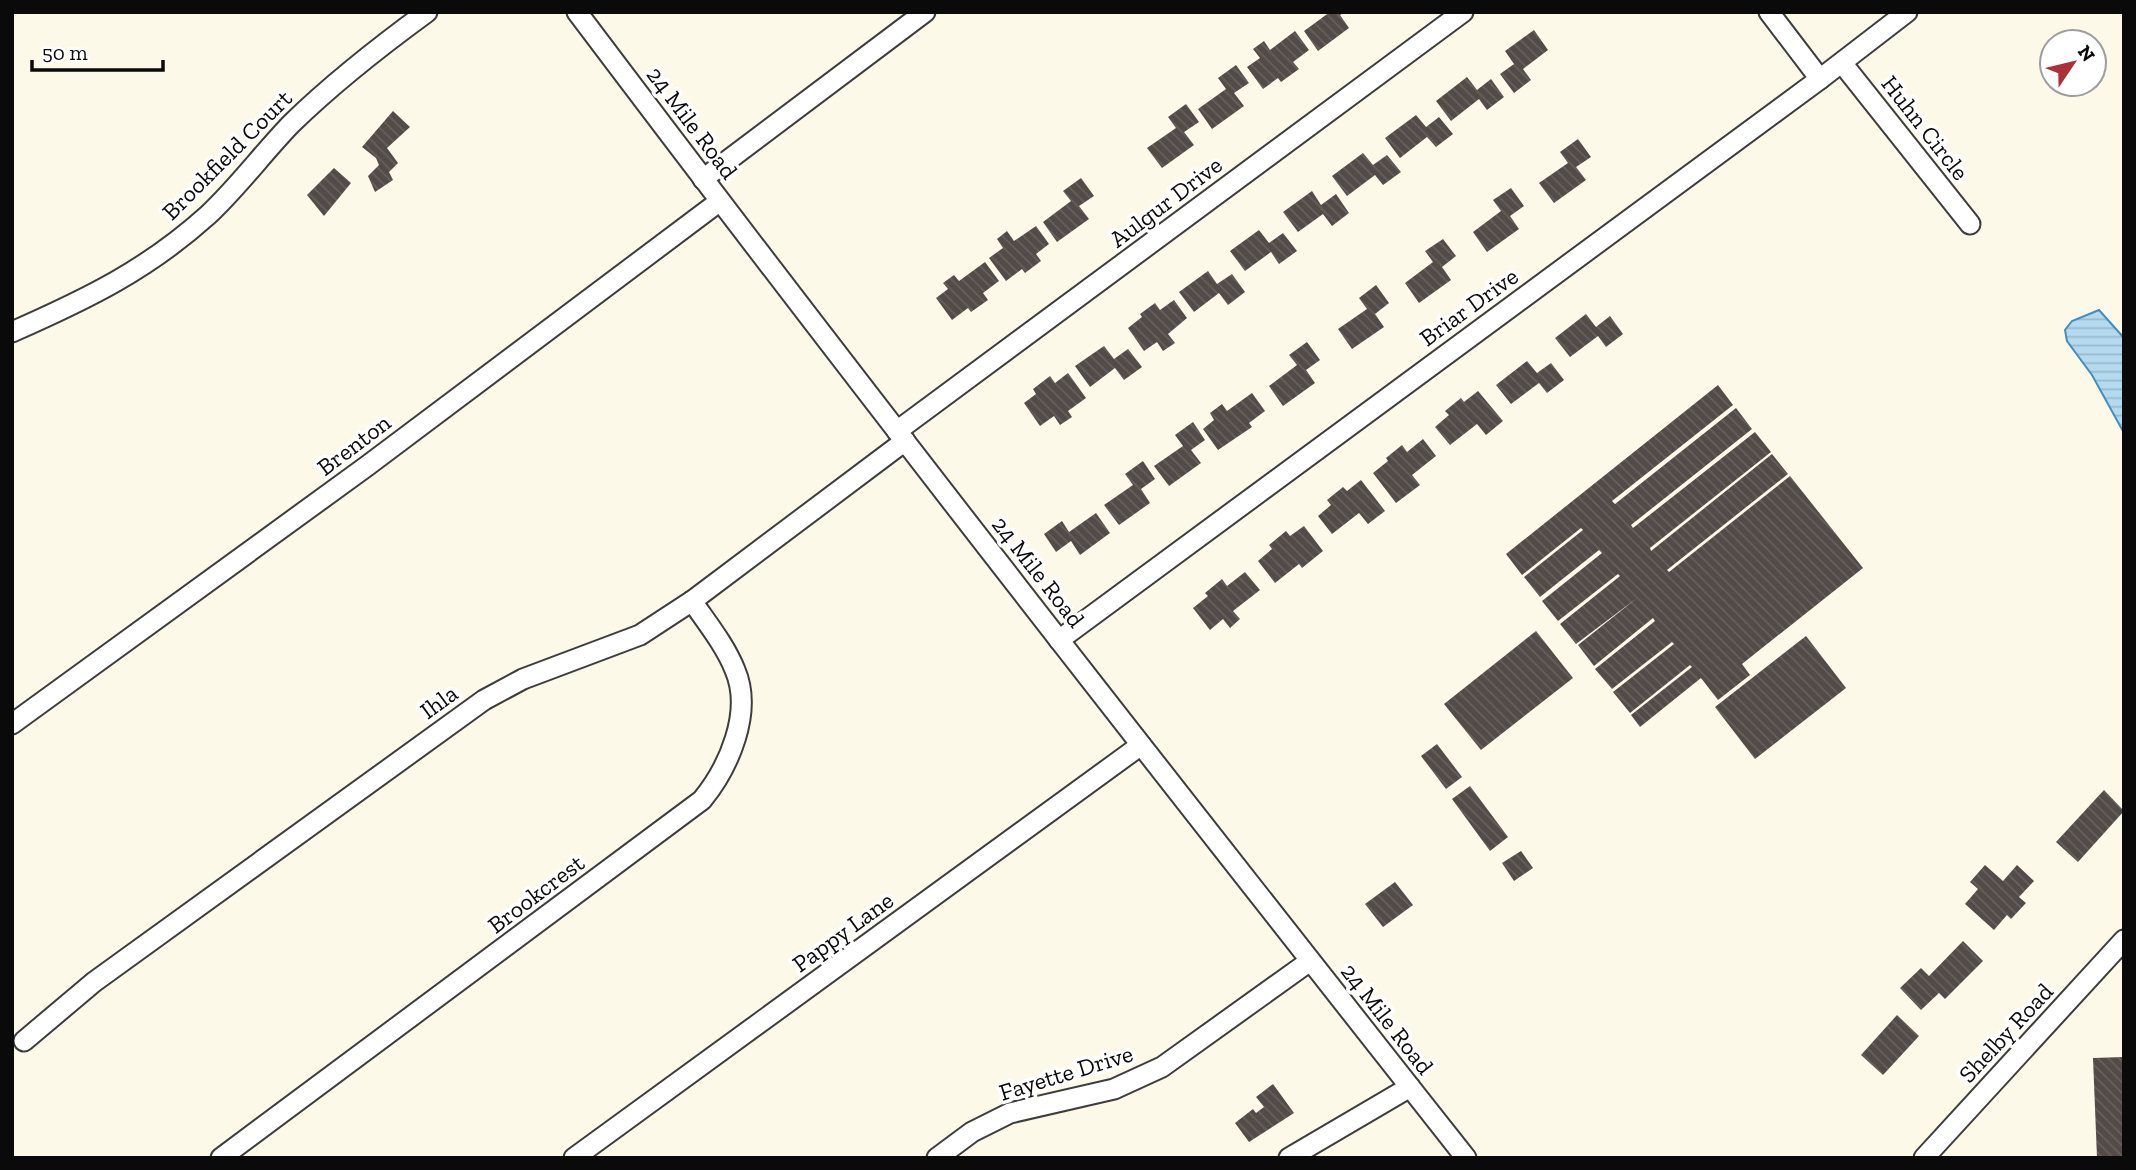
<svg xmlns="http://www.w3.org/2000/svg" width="2136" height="1170" font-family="'Zilla Slab',serif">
<defs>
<pattern id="water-rules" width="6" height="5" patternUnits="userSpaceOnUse" patternTransform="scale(1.75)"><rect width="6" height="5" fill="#b3daef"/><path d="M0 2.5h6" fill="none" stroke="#99bacc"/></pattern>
<pattern id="building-back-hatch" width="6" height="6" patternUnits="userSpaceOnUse" patternTransform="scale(1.75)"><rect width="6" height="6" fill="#524b48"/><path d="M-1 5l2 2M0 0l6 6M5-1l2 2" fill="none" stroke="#66605e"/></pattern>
</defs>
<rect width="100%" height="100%" fill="#fdf9e9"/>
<!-- water -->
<polygon fill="url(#water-rules)" stroke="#428fbe" stroke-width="2" points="2099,310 2124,338 2124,433 2092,375 2067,341 2065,330 2072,321"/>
<!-- building -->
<g fill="url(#building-back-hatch)">
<polygon points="1330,12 1345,12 1340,15 1349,28 1318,51 1304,31"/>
<polygon points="1534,30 1548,50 1523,69 1531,80 1514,93 1500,74 1514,64 1505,51"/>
<polygon points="1295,31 1309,50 1293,62 1299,69 1281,82 1278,78 1263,89 1247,67 1260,58 1253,49 1264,41 1270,50"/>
<polygon points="1236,65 1249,83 1234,93 1244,106 1212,129 1198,109 1226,89 1218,78"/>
<polygon points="1467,77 1477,90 1491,79 1504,97 1487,110 1479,99 1451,121 1436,101"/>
<polygon points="1186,104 1199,122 1184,132 1194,145 1162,168 1147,148 1176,128 1168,117"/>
<polygon points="393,111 410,127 387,148 398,163 389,172 393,180 375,192 368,176 379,165 376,158 362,147"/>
<polygon points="1416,115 1426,127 1439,117 1453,134 1436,147 1427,137 1400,158 1385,138"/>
<polygon points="1578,139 1591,157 1576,167 1586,180 1554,203 1539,183 1568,163 1560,152"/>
<polygon points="1363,153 1373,165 1387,155 1401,172 1383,185 1375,175 1347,196 1332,176"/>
<polygon points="334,168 351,183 324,216 307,195"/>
<polygon points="1081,178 1094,196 1079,206 1089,219 1057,242 1043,222 1071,201 1063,191"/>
<polygon points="1511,188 1524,206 1510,216 1519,229 1487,252 1473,232 1501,211 1493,200"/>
<polygon points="1312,191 1321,205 1336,194 1349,213 1332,226 1323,214 1298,232 1283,212"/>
<polygon points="1036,226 1049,244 1036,254 1041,261 1025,273 1022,269 1006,281 989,258 1003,248 997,239 1007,231 1014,241"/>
<polygon points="1259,230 1269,243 1283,233 1297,251 1279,264 1271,252 1245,271 1230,251"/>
<polygon points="1443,239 1456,256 1442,267 1451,280 1419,303 1405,283 1433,262 1425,251"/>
<polygon points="985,262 999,281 983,293 988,300 971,312 968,308 952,320 936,298 948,289 943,283 954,275 959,281"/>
<polygon points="1208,271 1217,284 1232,274 1245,292 1228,305 1219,293 1194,312 1179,292"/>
<polygon points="1376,285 1389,303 1375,314 1384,327 1352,349 1338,329 1367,309 1359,298"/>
<polygon points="1174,300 1187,318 1168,334 1175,343 1163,351 1157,342 1144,351 1128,328 1142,317 1140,314 1155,303 1160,310"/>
<polygon points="1586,314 1596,327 1610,316 1623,334 1606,347 1598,336 1570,357 1555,338"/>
<polygon points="1307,342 1320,360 1306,370 1315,383 1283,406 1269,386 1297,365 1289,355"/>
<polygon points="1104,346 1114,359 1128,349 1142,367 1124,380 1115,368 1090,387 1075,366"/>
<polygon points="1527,361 1537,373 1551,363 1564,380 1547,393 1539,383 1511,404 1496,385"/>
<polygon points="1068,373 1086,398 1068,411 1072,417 1060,425 1054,416 1040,426 1024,403 1036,394 1033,389 1050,376 1055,383"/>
<polygon points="1718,385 1733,405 1612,501 1615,504 1736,408 1752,429 1631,525 1633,528 1755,432 1771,452 1650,548 1651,551 1772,454 1788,474 1667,570 1669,572 1790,476 1863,568 1742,664 1750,675 1718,700 1701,678 1640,727 1631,715 1692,667 1690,665 1630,713 1613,692 1674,644 1672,642 1612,689 1595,669 1655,621 1653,618 1594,666 1578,645 1637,598 1576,644 1560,624 1620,576 1618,574 1558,621 1542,601 1602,553 1599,550 1540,597 1524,577 1583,530 1581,528 1522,575 1506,554"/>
<polygon points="1478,391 1503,421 1486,435 1477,424 1450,445 1435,427 1449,415 1445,411 1461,398 1464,402"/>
<polygon points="1252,393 1265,411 1249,423 1252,427 1218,450 1203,429 1214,420 1210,413 1222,404 1227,411"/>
<polygon points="1193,422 1205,440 1191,450 1201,463 1169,486 1154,466 1183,446 1175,435"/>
<polygon points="1423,439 1436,456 1412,475 1420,485 1396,503 1373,473 1388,461 1386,458 1402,445 1407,452"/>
<polygon points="1143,461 1155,479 1141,489 1150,503 1119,525 1104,505 1133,485 1125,474"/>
<polygon points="1361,480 1385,511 1368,524 1359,513 1332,534 1318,516 1331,505 1327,500 1343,487 1347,491"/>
<polygon points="1096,513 1110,533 1080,555 1071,541 1056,552 1044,534 1062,521 1069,532"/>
<polygon points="1304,526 1323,551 1302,568 1299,564 1275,583 1258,561 1272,549 1269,545 1286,531 1290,536"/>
<polygon points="1245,572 1260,590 1233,611 1240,619 1230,628 1223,619 1210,630 1193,608 1208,596 1205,593 1222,579 1227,586"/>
<polygon points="1536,631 1573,678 1481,750 1444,704"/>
<polygon points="1806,636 1846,688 1755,759 1715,707"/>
<polygon points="1437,744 1462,777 1446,789 1421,756"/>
<polygon points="1470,786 1508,837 1490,851 1452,799"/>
<polygon points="2104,790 2124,811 2078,862 2056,842"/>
<polygon points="1521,851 1533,868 1514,881 1502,863"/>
<polygon points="1985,865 2003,881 2017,865 2034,881 2019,897 2026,903 2011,919 2007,915 1994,930 1965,904 1978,889 1970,882"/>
<polygon points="1395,882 1413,905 1383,927 1365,904"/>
<polygon points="1963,941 1983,961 1945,999 1939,993 1921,1010 1900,988 1921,968 1929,976"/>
<polygon points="1897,1015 1919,1036 1883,1075 1861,1055"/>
<polygon points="2124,1057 2124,1158 2097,1158 2093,1058"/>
<polygon points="1273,1084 1294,1113 1249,1142 1235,1123 1253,1109 1256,1113 1264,1107 1256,1097"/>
</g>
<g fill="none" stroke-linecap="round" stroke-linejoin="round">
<defs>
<g id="minor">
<path d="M577,12C868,398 1166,778 1466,1158"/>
<polyline points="1769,12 1820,79"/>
<polyline points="1842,63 1970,224"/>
<polyline points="703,179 925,12"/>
<path d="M12,332C87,299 147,270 208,215C238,187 263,153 291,124C333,83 379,47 427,12"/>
<polyline points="897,431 1463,12"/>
<polyline points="1059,640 1820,79 1907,12"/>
<polyline points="12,724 367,466 720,201"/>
<polyline points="24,1041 94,982 484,700 523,679 640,635 692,601 905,441"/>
<path d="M221,1158L702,800C729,767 753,712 735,670C725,645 707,623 692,601"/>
<polyline points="574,1158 1141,745"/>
<polyline points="937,1158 972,1132 1010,1113 1114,1089 1162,1067 1310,961"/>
<polyline points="1289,1158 1410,1087"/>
<polyline points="1924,1158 2124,940"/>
</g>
</defs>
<!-- minor casing -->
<use href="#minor" stroke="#3d3d3d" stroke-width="23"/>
<!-- minor -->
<use href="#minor" stroke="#fff" stroke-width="19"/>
</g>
<g text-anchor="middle" stroke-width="7" stroke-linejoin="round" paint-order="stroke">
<!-- street labels -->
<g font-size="24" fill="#0a0a0a" stroke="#fff">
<text transform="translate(692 123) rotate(53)" y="8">24 Mile Road</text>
<text transform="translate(1925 128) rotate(52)" y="8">Huhn Circle</text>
<text transform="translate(227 155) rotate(-45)" y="8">Brookfield Court</text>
<text transform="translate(1166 202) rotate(-37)" y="8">Aulgur Drive</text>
<text transform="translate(1469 307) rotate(-36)" y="8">Briar Drive</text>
<text transform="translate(354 445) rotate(-37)" y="8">Brenton</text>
<text transform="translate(1038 572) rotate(52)" y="8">24 Mile Road</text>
<text transform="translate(439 702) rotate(-36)" y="8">Ihla</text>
<text transform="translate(536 894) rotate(-37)" y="8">Brookcrest</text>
<text transform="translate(843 932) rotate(-36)" y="8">Pappy Lane</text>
<text transform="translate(1387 1019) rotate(52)" y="8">24 Mile Road</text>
<text transform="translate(2006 1033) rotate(-47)" y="8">Shelby Road</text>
<text transform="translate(1066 1073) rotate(-17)" y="8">Fayette Drive</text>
</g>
</g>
<!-- border -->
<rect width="2136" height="1170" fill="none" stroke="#0a0a0a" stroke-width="28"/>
<!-- north arrow -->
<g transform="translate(2073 63) rotate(55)"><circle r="33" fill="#ffffff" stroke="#9d9d9d" stroke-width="2"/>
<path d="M0-5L12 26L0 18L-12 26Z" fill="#ab3139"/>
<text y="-10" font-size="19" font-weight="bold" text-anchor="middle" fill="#0a0a0a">N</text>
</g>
<!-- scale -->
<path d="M32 60v10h131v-10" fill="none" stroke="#0a0a0a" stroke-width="3.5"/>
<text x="42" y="60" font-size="21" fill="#0a0a0a" stroke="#ffffff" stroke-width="5" paint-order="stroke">50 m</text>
</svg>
